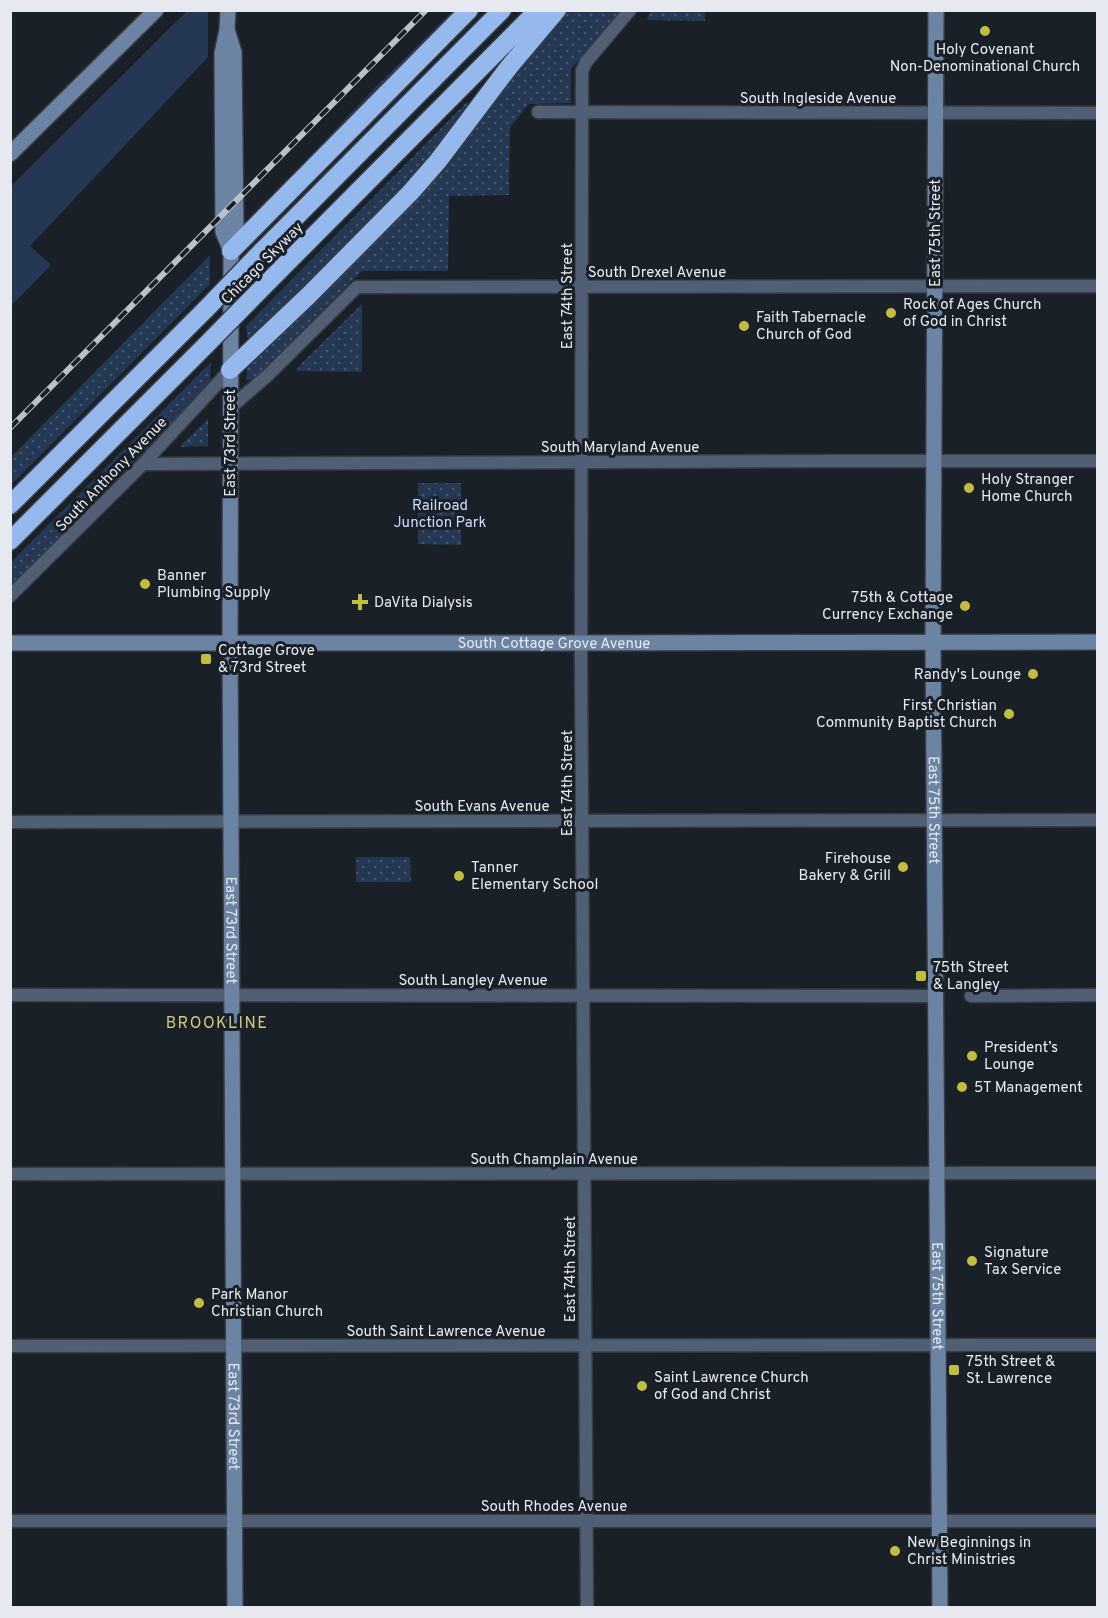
<svg xmlns="http://www.w3.org/2000/svg" width="1108" height="1618" font-family="Overpass,sans-serif">
<defs>
<pattern id="grass-dots" width="8" height="8" patternUnits="userSpaceOnUse" patternTransform="scale(1.5)"><rect width="8" height="8" fill="#243854"/><path d="M2 2h.1M6 6h.1" fill="none" stroke="#44556d" stroke-width="1.8" stroke-linecap="round"/></pattern>
</defs>
<rect width="100%" height="100%" fill="#1a2028"/>
<!-- grass -->
<g fill="url(#grass-dots)">
<polygon points="652,10 705,11 705,21 647,20 649,14"/>
<polygon points="453,11 461,11 257,215 252,217 379,84"/>
<polygon points="568,11 622,11 571,69 571,103 529,104 510,127 509,195 449,196 448,271 362,271 254,379 246,380 247,365"/>
<polygon points="467,102 472,108 422,173 251,339 247,338 246,326"/>
<polygon points="210,255 210,284 11,485 11,457"/>
<polygon points="362,304 362,372 298,371 297,368"/>
<polygon points="211,362 210,384 208,387 11,587 11,562"/>
<polygon points="208,419 208,446 181,447 181,445"/>
<polygon points="418,483 461,483 461,545 418,544"/>
<polygon points="356,857 410,857 411,882 356,882"/>
</g>
<!-- garden -->
<polygon fill="#243854" points="187,11 208,11 208,57 30,246 51,265 11,306 11,186"/>
<g fill="none" stroke-linecap="round" stroke-linejoin="round">
<defs>
<g id="street">
<polyline points="538,112 1098,113"/>
<polyline points="230,408 268,375 357,287 1098,286"/>
<polyline points="143,464 842,461 1098,461"/>
<polyline points="10,596 143,464 230,370"/>
<polyline points="10,822 1098,820"/>
<polyline points="10,995 936,996"/>
<polyline points="971,996 1098,995"/>
<polyline points="10,1174 1098,1173"/>
<polyline points="10,1346 1098,1345"/>
<polyline points="10,1521 1098,1521"/>
<polyline points="587,1608 581,662 582,71 586,62 630,10"/>
</g>
<g id="secondary">
<polyline points="228,10 227,30 222,53 223,232 231,251"/>
<path id="s1" d="M936,10L933,643L940,1608"/>
<path id="s2" d="M227,30L234,52L236,231L231,251L230,643L235,1608"/>
<polyline points="10,154 156,10"/>
<path id="s3" d="M10,643C373,641 735,645 1098,642"/>
</g>
<g id="highway">
<polyline points="231,251 469,10"/>
<polyline points="262,251 502,10"/>
<polyline points="262,288 538,10"/>
<polyline points="230,370 308,296 410,193 438,161 509,67 557,10"/>
<polyline points="10,505 206,309"/>
<polyline points="10,541 206,345"/>
</g>
</defs>
<!-- street casing -->
<use href="#street" stroke="#373c44" stroke-width="15"/>
<!-- secondary casing -->
<use href="#secondary" stroke="#373c44" stroke-width="18"/>
<!-- highway casing -->
<use href="#highway" stroke="#373c44" stroke-width="21"/>
<!-- street -->
<use href="#street" stroke="#515f74" stroke-width="12"/>
<!-- secondary -->
<use href="#secondary" stroke="#6c84a4" stroke-width="15"/>
<!-- highway -->
<use href="#highway" stroke="#95b9ec" stroke-width="18"/>
<defs>
<polyline id="rail" points="10,428 426,10"/>
</defs>
<!-- rail casing -->
<use href="#rail" stroke="#bcc1c7" stroke-width="6"/>
<!-- rail -->
<use href="#rail" stroke="#1a2028" stroke-width="4" stroke-dasharray="11" stroke-linecap="butt"/>
<defs>
<g id="highway-bridge">
<polyline points="206,309 262,251"/>
<polyline points="206,345 262,288"/>
</g>
</defs>
<!-- highway-bridge casing -->
<use href="#highway-bridge" stroke="#373c44" stroke-width="21" stroke-linecap="butt"/>
<!-- highway-bridge -->
<use href="#highway-bridge" stroke="#95b9ec" stroke-width="18"/>
</g>
<!-- markers -->
<g fill="#c2bd3f" stroke="#1a2028" stroke-width="2">
<circle cx="985" cy="31" r="6"/>
<circle cx="891" cy="313" r="6"/>
<circle cx="744" cy="326" r="6"/>
<circle cx="969" cy="488" r="6"/>
<circle cx="145" cy="584" r="6"/>
<path d="M357 593h6v6h6v6h-6v6h-6v-6h-6v-6h6z"/>
<circle cx="965" cy="606" r="6"/>
<rect x="200" y="653" width="12" height="12" rx="3"/>
<circle cx="1033" cy="674" r="6"/>
<circle cx="1009" cy="714" r="6"/>
<circle cx="903" cy="867" r="6"/>
<circle cx="459" cy="876" r="6"/>
<rect x="915" y="970" width="12" height="12" rx="3"/>
<circle cx="972" cy="1056" r="6"/>
<circle cx="962" cy="1087" r="6"/>
<circle cx="972" cy="1261" r="6"/>
<circle cx="199" cy="1303" r="6"/>
<rect x="948" y="1364" width="12" height="12" rx="3"/>
<circle cx="642" cy="1386" r="6"/>
<circle cx="895" cy="1551" r="6"/>
</g>
<g text-anchor="middle" stroke-width="6" stroke-linejoin="round" paint-order="stroke">
<!-- poi labels -->
<g font-size="15" fill="#e6eaf0" stroke="#1a2028" text-anchor="start">
<text x="985" y="54" text-anchor="middle">Holy Covenant<tspan x="985" dy="17">Non-Denominational Church</tspan></text>
<text x="903" y="309">Rock of Ages Church<tspan x="903" dy="17">of God in Christ</tspan></text>
<text x="756" y="322">Faith Tabernacle<tspan x="756" dy="17">Church of God</tspan></text>
<text x="981" y="484">Holy Stranger<tspan x="981" dy="17">Home Church</tspan></text>
<text x="157" y="580">Banner<tspan x="157" dy="17">Plumbing Supply</tspan></text>
<text x="953" y="602" text-anchor="end">75th &amp; Cottage<tspan x="953" dy="17">Currency Exchange</tspan></text>
<text x="374" y="607">DaVita Dialysis</text>
<text x="218" y="655">Cottage Grove<tspan x="218" dy="17">&amp; 73rd Street</tspan></text>
<text x="1021" y="679" text-anchor="end">Randy's Lounge</text>
<text x="997" y="710" text-anchor="end">First Christian<tspan x="997" dy="17">Community Baptist Church</tspan></text>
<text x="891" y="863" text-anchor="end">Firehouse<tspan x="891" dy="17">Bakery &amp; Grill</tspan></text>
<text x="471" y="872">Tanner<tspan x="471" dy="17">Elementary School</tspan></text>
<text x="933" y="972">75th Street<tspan x="933" dy="17">&amp; Langley</tspan></text>
<text x="984" y="1052">President’s<tspan x="984" dy="17">Lounge</tspan></text>
<text x="974" y="1092">5T Management</text>
<text x="984" y="1257">Signature<tspan x="984" dy="17">Tax Service</tspan></text>
<text x="211" y="1299">Park Manor<tspan x="211" dy="17">Christian Church</tspan></text>
<text x="966" y="1366">75th Street &amp;<tspan x="966" dy="17">St. Lawrence</tspan></text>
<text x="654" y="1382">Saint Lawrence Church<tspan x="654" dy="17">of God and Christ</tspan></text>
<text x="907" y="1547">New Beginnings in<tspan x="907" dy="17">Christ Ministries</tspan></text>
</g>
<!-- street labels -->
<g font-size="15" fill="#e6eaf0" stroke="#1a2028">
<text x="818" y="103">South Ingleside Avenue</text>
<text transform="translate(935 233) rotate(-90)" y="5">East 75th Street</text>
<text transform="translate(262 263) rotate(-45)" y="5">Chicago Skyway</text>
<text x="657" y="277">South Drexel Avenue</text>
<text transform="translate(567 296) rotate(-90)" y="5">East 74th Street</text>
<text transform="translate(230 443) rotate(-90)" y="5">East 73rd Street</text>
<text x="620" y="452">South Maryland Avenue</text>
<text transform="translate(111 474) rotate(-46)" y="5">South Anthony Avenue</text>
<text dy="5" stroke="none"><textPath href="#s3" startOffset="544">South Cottage Grove Avenue</textPath></text>
<text transform="translate(567 783) rotate(-90)" y="5">East 74th Street</text>
<text x="482" y="811">South Evans Avenue</text>
<text dy="5" stroke="none"><textPath href="#s1" startOffset="800">East 75th Street</textPath></text>
<text dy="5" stroke="none"><textPath href="#s2" startOffset="902">East 73rd Street</textPath></text>
<text x="473" y="985">South Langley Avenue</text>
<text x="554" y="1164">South Champlain Avenue</text>
<text transform="translate(570 1269) rotate(-90)" y="5">East 74th Street</text>
<text dy="5" stroke="none"><textPath href="#s1" startOffset="1286">East 75th Street</textPath></text>
<text x="446" y="1336">South Saint Lawrence Avenue</text>
<text dy="5" stroke="none"><textPath href="#s2" startOffset="1388">East 73rd Street</textPath></text>
<text x="554" y="1511">South Rhodes Avenue</text>
</g>
<!-- park labels -->
<g font-size="15" fill="#cadefb" stroke="#1a2028">
<text x="440" y="510">Railroad<tspan x="440" dy="17">Junction Park</tspan></text>
</g>
<!-- neighbourhood labels -->
<g font-size="16" letter-spacing="1.5" fill="#cfcd7f" stroke="#1a2028">
<text x="217" y="1028">BROOKLINE</text>
</g>
</g>
<!-- border -->
<rect width="1108" height="1618" fill="none" stroke="#e6eaf0" stroke-width="24"/>
</svg>
